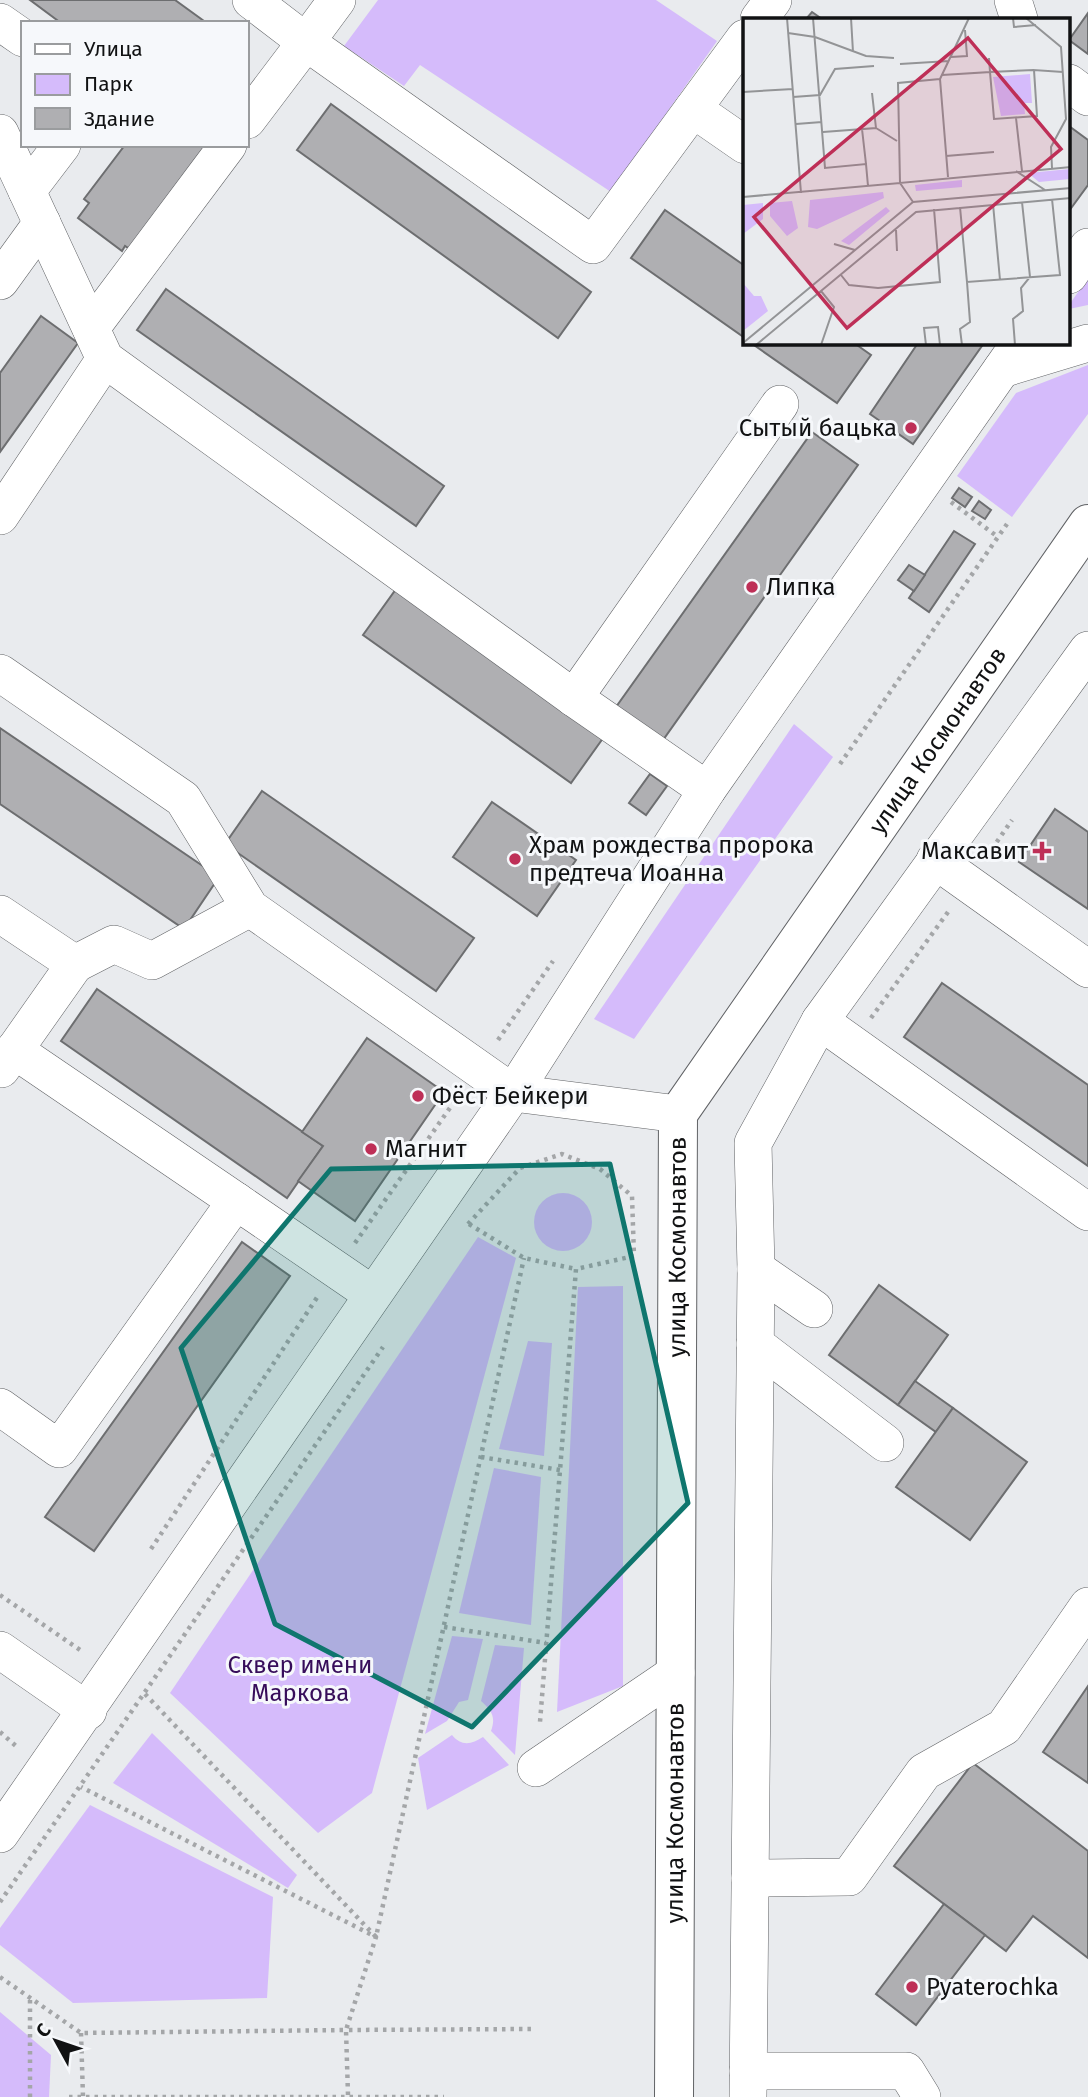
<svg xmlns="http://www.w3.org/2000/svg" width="1088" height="2097" font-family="'Fira Sans',sans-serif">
<rect width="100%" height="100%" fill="#e9ebee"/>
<!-- green -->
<g fill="#d5bbfb">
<polygon points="378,0 656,0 717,41 611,192 420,65 404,86 344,46"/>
<polygon points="1088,278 1088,305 1069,309 1069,305"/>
<polygon points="1088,365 1088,414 1012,517 957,476 1016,393"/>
<polygon points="794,724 833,757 634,1039 594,1019"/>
<circle cx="563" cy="1222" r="29"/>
<polygon points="478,1237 516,1258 372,1793 318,1833 170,1693"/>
<polygon points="623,1286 623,1686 557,1712 578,1287"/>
<polygon points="528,1341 552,1343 544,1456 499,1449"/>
<polygon points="494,1468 541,1477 531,1625 459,1613"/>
<polygon points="452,1636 483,1639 468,1700 459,1702 447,1721 425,1734"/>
<path d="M495,1645L524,1648L515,1755L491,1731C496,1717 492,1711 481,1701Z"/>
<polygon points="152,1733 297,1875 288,1888 113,1783"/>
<path d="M452,1735C461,1746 471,1745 483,1737L509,1765L427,1810L418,1758Z"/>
<polygon points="90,1805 273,1897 267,1998 73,2003 0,1945 0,1928"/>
<polygon points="0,2012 51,2055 49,2097 0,2097"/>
</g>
<!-- building -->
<g fill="#afafb2" stroke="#6d6e70" stroke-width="2">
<polygon points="30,0 175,0 204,21 61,23"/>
<polygon points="812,12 822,19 806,19"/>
<polygon points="1088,13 1088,54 1069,40"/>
<polygon points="331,104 591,292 558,338 297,150"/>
<polygon points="1069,126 1088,140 1088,185 1069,211"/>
<polygon points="125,145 214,145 134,252 125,246 122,251 78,218 89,203 84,199"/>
<polygon points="665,210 745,266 745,338 631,258"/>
<polygon points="166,289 444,486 416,526 137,330"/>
<polygon points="41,316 78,343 0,452 0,373"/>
<polygon points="751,343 854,343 871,355 837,403"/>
<polygon points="918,343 984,343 913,444 870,414"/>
<polygon points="812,432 858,465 663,740 616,707"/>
<polygon points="959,488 972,497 965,507 952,498"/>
<polygon points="979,501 991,510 985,519 972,511"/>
<polygon points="954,531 975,544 929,612 909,598"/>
<polygon points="909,565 925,575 914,591 898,580"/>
<polygon points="399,585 606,734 571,783 363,635"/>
<polygon points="0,728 219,877 184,929 0,804"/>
<polygon points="650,774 667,786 646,815 629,803"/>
<polygon points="262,791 474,938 436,991 225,844"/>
<polygon points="492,802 576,860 537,916 453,857"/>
<polygon points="1055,809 1088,832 1088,909 1019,862"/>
<polygon points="942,983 1088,1085 1088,1166 904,1037"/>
<polygon points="97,989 323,1146 287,1198 61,1041"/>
<polygon points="367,1038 444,1092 355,1221 298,1181 323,1146 302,1132"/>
<polygon points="242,1242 290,1276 94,1551 45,1517"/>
<polygon points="879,1285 948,1335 898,1405 829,1355"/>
<polygon points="915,1381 953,1408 936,1432 898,1405"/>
<polygon points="953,1408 1027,1462 970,1540 896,1487"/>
<polygon points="1088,1686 1088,1783 1043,1752"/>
<polygon points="973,1763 1088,1851 1088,1958 1033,1916 1006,1951 894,1866"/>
<polygon points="944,1904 985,1935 916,2025 876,1994"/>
</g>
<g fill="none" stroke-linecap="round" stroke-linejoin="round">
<defs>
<g id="minor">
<polyline points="337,0 306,42 593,245 745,38"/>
<polyline points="1013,0 1019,19"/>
<polyline points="759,19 773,0"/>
<polyline points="0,22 23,38"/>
<polyline points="1069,83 1088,97"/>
<polyline points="693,109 745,145"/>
<polyline points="247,120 306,42 251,0"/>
<polyline points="0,133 105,359 574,698 707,790"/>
<polyline points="27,191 62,145"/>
<polyline points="1069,275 1088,247"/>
<polyline points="0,281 42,223"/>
<polyline points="91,328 228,145"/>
<polyline points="1002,369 1088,343"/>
<polyline points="0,516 105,359"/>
<polyline points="0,673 183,799 250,908 513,1093 707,790 1020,343"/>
<polyline points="574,698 780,404"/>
<polyline points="935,860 1088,969"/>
<polyline points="0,914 75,964 1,1069"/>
<polyline points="75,964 114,944 152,961 250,908"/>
<polyline points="820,1021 1088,1212"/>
<polyline points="14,1050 236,1201"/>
<polyline points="756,1269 814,1309"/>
<polyline points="755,1344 885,1443"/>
<polyline points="0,1407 59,1449 236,1201 372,1294"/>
<polyline points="0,1650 88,1711"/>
<polyline points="536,1768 676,1673"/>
<polyline points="0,1834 513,1093 678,1114"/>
<polyline points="750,1878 849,1877 924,1772 1004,1727 1088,1606"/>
<polyline points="748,2071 906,2071 922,2097"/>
<polyline points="748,2097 756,1269 753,1143 820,1021 1088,650"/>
</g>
<g id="major">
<path id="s1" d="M674,2097L678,1114L1088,524"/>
</g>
</defs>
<!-- minor casing -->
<use href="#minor" stroke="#606265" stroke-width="38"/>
<!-- major casing -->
<use href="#major" stroke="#606265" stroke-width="40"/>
<!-- path -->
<g stroke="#a4a6a8" stroke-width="4.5" stroke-dasharray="3.5 5" stroke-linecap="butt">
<polyline points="951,502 998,537"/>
<polyline points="840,764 1007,524"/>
<polyline points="987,856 1012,820"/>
<polyline points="871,1018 948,912"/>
<polyline points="498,1040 553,961"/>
<polyline points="468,1224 520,1168 562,1154 600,1169 632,1196 634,1256 576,1269 540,1722"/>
<polyline points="469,1224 524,1258 576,1269"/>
<polyline points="355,1243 459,1095"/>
<polyline points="481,1457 560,1470"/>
<polyline points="151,1549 318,1296"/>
<polyline points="0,1595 83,1652"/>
<polyline points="444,1627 546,1643"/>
<polyline points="145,1694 376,1937 524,1258"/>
<polyline points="0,1732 16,1746"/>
<polyline points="0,1902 383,1347"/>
<polyline points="0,1977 81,2033 346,2030 376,1937 81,1787"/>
<polyline points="81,2033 83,2097"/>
<polyline points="348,2095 346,2030 532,2029"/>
<polyline points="30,2097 30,1998"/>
<polyline points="69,2097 444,2097"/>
</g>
<!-- minor -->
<use href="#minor" stroke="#fff" stroke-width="37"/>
<!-- major -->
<use href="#major" stroke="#fff" stroke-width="38"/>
</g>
<!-- marked area -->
<path fill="#0f766e" fill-opacity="0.2" stroke="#0f766e" stroke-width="5" stroke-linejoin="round" d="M610,1164L688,1503L472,1727L275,1624L181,1348L331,1169Z"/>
<!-- markers -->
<g fill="#be2f57" stroke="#f6f8fb" stroke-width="2.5">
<circle cx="911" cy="428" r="7"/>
<circle cx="752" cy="587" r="7"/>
<path d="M1038.5 840.5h7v7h7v7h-7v7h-7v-7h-7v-7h7z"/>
<circle cx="515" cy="859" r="7"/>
<circle cx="418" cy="1096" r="7"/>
<circle cx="371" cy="1149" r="7"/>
<circle cx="912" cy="1987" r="7"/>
</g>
<g text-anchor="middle" stroke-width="6" stroke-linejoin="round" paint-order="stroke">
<!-- poi labels -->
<g font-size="24" fill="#111213" stroke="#f6f8fb" text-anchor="start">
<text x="897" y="436" text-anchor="end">Сытый бацька</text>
<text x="766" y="595">Липка</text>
<text x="529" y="853">Храм рождества пророка<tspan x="529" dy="28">предтеча Иоанна</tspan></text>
<text x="1028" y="859" text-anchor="end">Максавит</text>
<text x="432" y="1104">Фёст Бейкери</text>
<text x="385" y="1157">Магнит</text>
<text x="926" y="1995">Pyaterochka</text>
</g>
<!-- street labels -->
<g font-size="24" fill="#111213" stroke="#f6f8fb">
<text dy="8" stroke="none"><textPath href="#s1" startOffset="1438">улица Космонавтов</textPath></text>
<text dy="8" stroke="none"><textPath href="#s1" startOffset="850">улица Космонавтов</textPath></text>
<text dy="8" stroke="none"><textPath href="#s1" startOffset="284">улица Космонавтов</textPath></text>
</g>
<!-- park labels -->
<g font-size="24" fill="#370d5a" stroke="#f6f8fb">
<text x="300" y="1673">Сквер имени<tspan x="300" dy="28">Маркова</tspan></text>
</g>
</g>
<!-- overview -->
<g transform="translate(743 18)">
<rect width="327" height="327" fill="#e9ebee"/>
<path d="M287,56L289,85H281L282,96L258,98L250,59ZM327,151V161L296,164L285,155ZM219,162V169L173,173L172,167ZM140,174L141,180L74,211L65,209L67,182ZM49,183L55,210L44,218L27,198V185ZM20,185V201L0,216V187ZM143,189L147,193L106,227L98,223ZM0,265L11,278H18L25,293L0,313Z" fill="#d5bbfb"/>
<path fill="none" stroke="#939496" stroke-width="2" d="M44,0L58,175M70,0L82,150L123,146L125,168M108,0L110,34M270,0L271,9L293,7M283,0L318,29L323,101L308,129L309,150M45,15L72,19L123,38L151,40M208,39L224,38L222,12M157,46L206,43M291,52L247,54L251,101L294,98L291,52L320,54M199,57L247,54L246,40M197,61L155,65L157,165L328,149M0,74L50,71M50,79L77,77L92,51L131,48M273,100L279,153M53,106L79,104M133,110L154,123M119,111L123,146M80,114L133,110L129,75M203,138L251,134M273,153L302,172M205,159L197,61L226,0M0,179L157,165L170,184M250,186L257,262M217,189L224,264L317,257L309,181M153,212L154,233M91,226L112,232M98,257L106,267L135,270L197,264L191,191M78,273L91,289L78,327M0,325L170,184L328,170M13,327L173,194L328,180M183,327L181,310L195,309L197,327M219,327L217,311L227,304L224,264M272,327L270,301L280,293L278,270L287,259L279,184"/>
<path fill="#be2f57" fill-opacity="0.15" stroke="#be2f57" stroke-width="3.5" d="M225,20L318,131L104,310L11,199Z"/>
<rect width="327" height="327" fill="none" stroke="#111213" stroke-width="3.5"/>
</g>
<!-- legend -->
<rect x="21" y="21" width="228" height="126" fill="#f6f8fb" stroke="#9a9c9e" stroke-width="2"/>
<rect x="35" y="44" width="35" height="10" fill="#ffffff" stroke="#9a9c9e" stroke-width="2"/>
<text x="84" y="56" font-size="21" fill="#111213">Улица</text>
<rect x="35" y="74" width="35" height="21" fill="#d5bbfb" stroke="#9a9c9e" stroke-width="2"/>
<text x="84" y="91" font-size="21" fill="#111213">Парк</text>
<rect x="35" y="108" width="35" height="21" fill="#afafb2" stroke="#9a9c9e" stroke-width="2"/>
<text x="84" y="126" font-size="21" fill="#111213">Здание</text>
<!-- north arrow -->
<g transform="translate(56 2041) rotate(310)" stroke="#f6f8fb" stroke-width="5" paint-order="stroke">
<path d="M0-5L12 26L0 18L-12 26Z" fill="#111213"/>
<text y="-10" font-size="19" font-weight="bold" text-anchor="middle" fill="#111213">С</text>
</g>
</svg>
